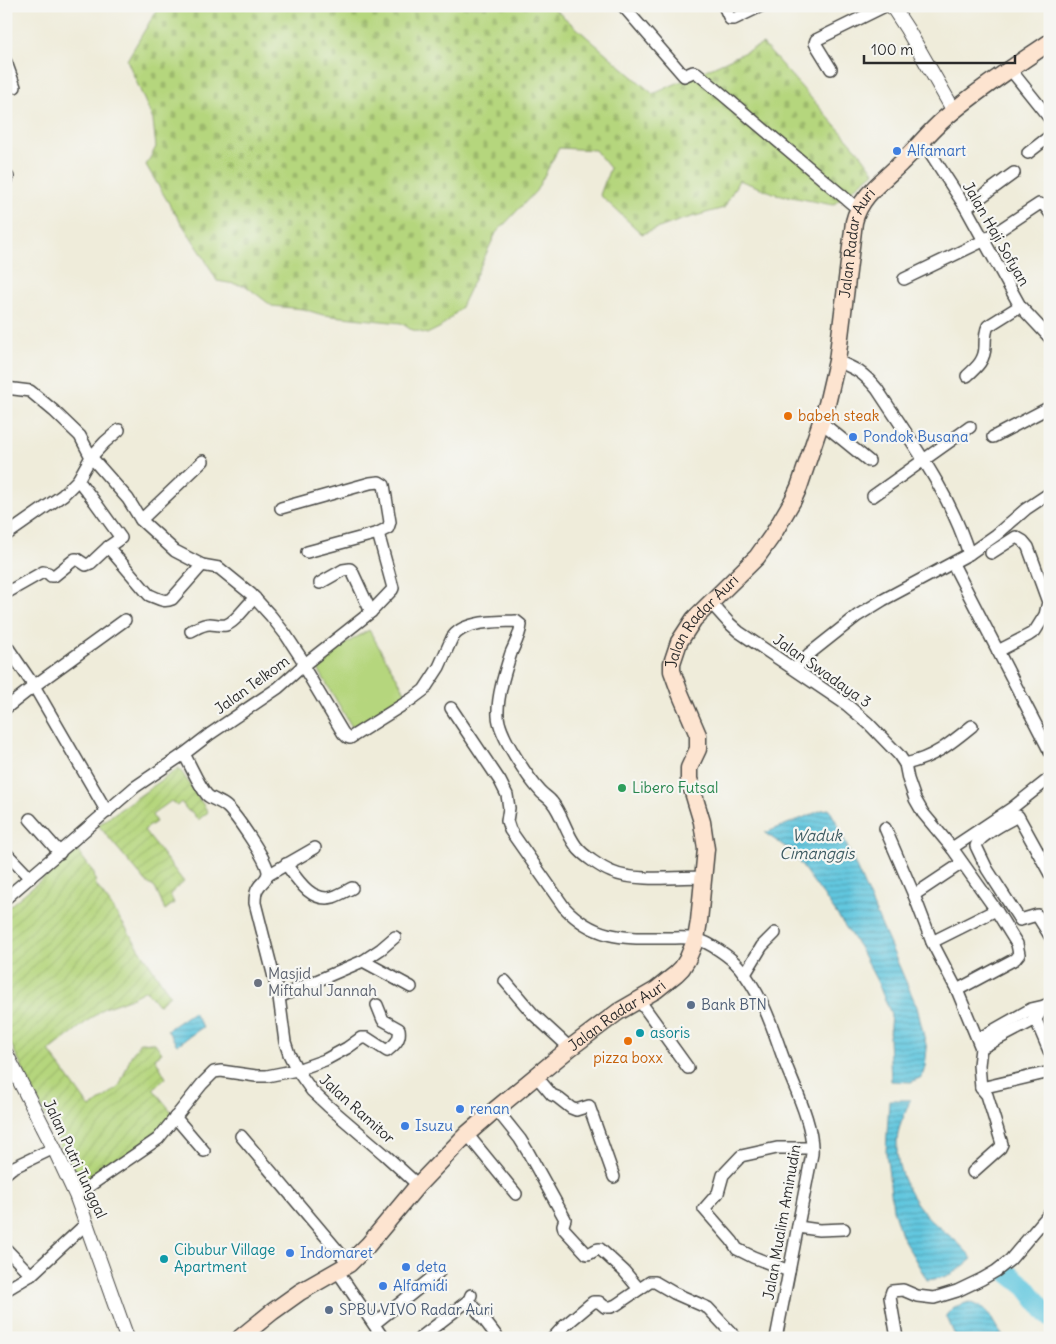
<svg xmlns="http://www.w3.org/2000/svg" width="1056" height="1344" font-family="Delius,sans-serif">
<defs>
<pattern id="cemetery-stones" width="16" height="16" patternUnits="userSpaceOnUse" patternTransform="scale(1.25)"><rect width="16" height="16" fill="#b5d67d"/><path d="M2 7V4a2 2 0 0 1 4 0v3zM10 15v-3a2 2 0 0 1 4 0v3z" fill="#9cb86c"/></pattern>
<pattern id="garden-furrows" width="10" height="10" patternUnits="userSpaceOnUse" patternTransform="scale(1.25)"><rect width="10" height="10" fill="#b5d67d"/><path d="M-1 1l2-2M0 10L10 0M9 11l2-2" fill="none" stroke="#9cb86c"/></pattern>
<pattern id="water-rules" width="6" height="5" patternUnits="userSpaceOnUse" patternTransform="scale(1.25)"><rect width="6" height="5" fill="#62c7df"/><path d="M0 2.5h6" fill="none" stroke="#51a2b5"/></pattern>
</defs>
<rect width="100%" height="100%" fill="#f6f6f2"/>
<filter id="ink" filterUnits="userSpaceOnUse"><feTurbulence type="fractalNoise" baseFrequency=".02" numOctaves="2"/><feDisplacementMap in="SourceGraphic" scale="10" xChannelSelector="R" yChannelSelector="G"/><feConvolveMatrix kernelMatrix="1 2 1 2 8 2 1 2 1" color-interpolation-filters="sRGB"/></filter>
<filter id="wash" filterUnits="userSpaceOnUse"><feTurbulence type="fractalNoise" baseFrequency=".0096" numOctaves="4" result="noise"/><feDisplacementMap in="SourceGraphic" scale="20" xChannelSelector="R" yChannelSelector="G"/><feGaussianBlur stdDeviation="1.12" result="paint"/><feColorMatrix in="noise" values="0 0 0 0 0 0 0 0 0 0 0 0 0 0 0 0 0 1.4 0 .05"/><feComposite in="paint" operator="in"/></filter>
<g filter="url(#wash)">
<rect width="100%" height="100%" fill="#efecda"/>
<!-- grass -->
<polygon fill="#b5d67d" stroke="#708054" points="369,630 407,695 352,727 314,662"/>
<!-- cemetery -->
<polygon fill="url(#cemetery-stones)" stroke="#708054" points="159,6 551,6 653,94 763,44 861,154 874,172 833,205 776,194 739,180 724,208 681,220 642,234 600,195 610,168 595,150 559,148 536,191 496,233 460,309 441,327 427,334 410,329 401,323 323,315 303,309 272,306 246,286 217,281 202,254 174,212 146,165 156,147 153,120 127,60"/>
<!-- garden -->
<g fill="url(#garden-furrows)" stroke="#708054">
<polygon points="179,768 208,812 198,820 191,811 188,811 181,802 177,806 171,801 152,815 156,822 144,830 184,882 170,894 174,903 165,910 155,888 146,882 98,825"/>
<polygon points="77,850 94,873 96,885 110,904 170,995 158,1005 146,990 129,999 104,1008 49,1051 90,1108 119,1087 131,1056 140,1042 155,1043 162,1053 155,1058 166,1078 153,1089 176,1117 81,1190 6,1034 6,909"/>
</g>
<!-- water -->
<g fill="url(#water-rules)" stroke="#467985">
<polygon points="829,809 837,823 917,1007 927,1049 925,1067 922,1077 911,1082 891,1081 889,1038 891,1014 877,981 859,947 834,910 790,850 765,833 822,810"/>
<polygon points="193,1012 203,1027 177,1045 167,1030"/>
<path d="M889,1100H910C907,1110 902,1119 899,1129C891,1162 907,1196 930,1219C945,1234 959,1240 972,1259C956,1272 948,1278 927,1280L901,1235L893,1209L886,1152Z"/>
<path d="M969,1302C994,1310 989,1321 1005,1338H956L946,1315L954,1307Z"/>
</g>
<g fill="none" stroke-linecap="round" stroke-linejoin="round">
<!-- river -->
<polyline stroke="#62c7df" stroke-width="19" points="1007,1272 1026,1287 1050,1318"/>
</g>
</g>
<g filter="url(#ink)">
<g fill="none" stroke-linecap="round" stroke-linejoin="round">
<defs>
<g id="minor">
<polyline points="623,6 684,76 693,72 697,73 858,209"/>
<polyline points="724,6 730,19 734,19 761,6"/>
<polyline points="6,62 15,87"/>
<polyline points="831,69 815,43 816,40 885,6"/>
<polyline points="1010,69 1050,119"/>
<polyline points="922,140 966,208 1020,306 1050,338"/>
<polyline points="1028,153 1050,136"/>
<polyline points="6,179 8,177"/>
<polyline points="966,208 1014,173"/>
<polyline points="904,279 983,241 1039,204 1044,205 1050,213"/>
<path d="M837,361C856,369 863,372 877,389C911,441 950,493 969,554"/>
<path d="M967,376C977,367 985,360 985,346C985,339 985,332 988,326L1020,306"/>
<polyline points="6,388 30,391 54,411 80,436 91,457 128,499 141,520 175,551 202,565 219,568 251,594 271,616 286,635 305,664 278,688 210,734 184,754 135,787 6,898"/>
<polyline points="821,422 869,461"/>
<polyline points="993,437 1050,407"/>
<polyline points="873,496 970,427"/>
<polyline points="281,508 370,483 379,482 384,485 390,522 388,528 378,533 307,552"/>
<polyline points="141,520 203,461"/>
<polyline points="6,535 63,495 78,480 91,457 105,442 119,430"/>
<path d="M108,547L149,595C158,598 163,603 172,599L202,565"/>
<polyline points="991,553 1016,537 1023,541 1028,547 1048,602 1045,615 1035,631 1029,635 998,651"/>
<polyline points="953,564 1050,752"/>
<polyline points="320,583 343,570 350,569 352,571 371,612"/>
<polyline points="6,593 43,572 48,573 51,576 54,576 75,559 77,559 86,565 91,563 108,547 121,538 95,502 78,480"/>
<polyline points="711,603 729,623 739,632 847,705 868,723 899,755 905,764 908,779 915,799 923,813 952,848 996,910 1017,944 1019,954 1015,959 957,990 981,1048 979,1065 981,1088 987,1095 1002,1144 1000,1148 973,1172"/>
<path d="M191,631C197,628 203,624 210,624C215,624 220,626 226,625C236,622 246,605 255,598"/>
<polyline points="6,645 34,686 125,620"/>
<polyline points="305,664 371,612 392,590 393,588 378,533"/>
<path d="M302,667L306,671L343,733L347,737L350,738L412,699L424,690L439,667L452,638C463,620 497,622 516,621L521,625C520,635 515,644 511,653C505,672 497,696 498,716C499,735 528,778 541,792C544,795 549,798 552,802C562,814 566,833 576,846C582,855 602,868 612,872C634,882 679,877 703,877"/>
<polyline points="795,669 809,654 857,616 883,600 969,554 996,535 1026,509 1050,493"/>
<polyline points="6,708 34,686 107,812"/>
<path d="M451,708L500,781L507,795L509,808L507,821L510,830L564,907C596,941 626,938 669,938C677,938 687,937 696,939C709,942 731,957 740,968C748,978 756,991 762,1003C771,1021 777,1041 784,1060C794,1087 814,1125 812,1154L776,1338"/>
<path d="M184,754C191,766 198,784 207,795C212,800 221,801 227,807C236,815 267,860 268,872C268,880 261,882 258,888C255,892 255,898 255,903L279,997L285,1042L289,1054L297,1070L312,1091L328,1106L384,1154L418,1185"/>
<path d="M905,764C933,758 950,744 972,726"/>
<polyline points="30,819 60,853"/>
<polyline points="885,828 914,895"/>
<polyline points="952,848 1012,808 1050,778"/>
<polyline points="6,853 30,878"/>
<path d="M286,864C297,879 311,903 333,897C339,895 346,891 352,888"/>
<path d="M1050,874L1018,816C1008,821 979,836 976,846L987,869L1020,920L1037,915L1050,936"/>
<polyline points="268,875 315,848"/>
<polyline points="932,942 914,895 962,863"/>
<polyline points="363,961 411,987"/>
<polyline points="745,974 762,946 775,933"/>
<polyline points="505,981 533,1014 570,1048"/>
<polyline points="957,990 932,942 996,910"/>
<polyline points="279,997 363,961 381,949 395,937"/>
<polyline points="639,1000 688,1068"/>
<polyline points="1033,1013 1050,1053"/>
<polyline points="978,1039 1031,1009 1044,1006 1050,1003"/>
<polyline points="981,1048 1036,1019 1044,1006"/>
<polyline points="536,1076 552,1095 557,1097 571,1108 576,1110 589,1106 614,1177"/>
<polyline points="981,1088 1050,1072"/>
<path d="M496,1109L520,1139L528,1152L565,1219L563,1225L564,1229L587,1254C592,1254 595,1248 600,1249L624,1271L639,1289"/>
<polyline points="175,1117 204,1151"/>
<polyline points="467,1134 516,1194"/>
<polyline points="241,1136 349,1264"/>
<polyline points="6,1173 12,1168 54,1148"/>
<path d="M76,1195L158,1139L202,1084L214,1072L221,1071L256,1076H267L297,1070L325,1060L347,1048L361,1038H367L387,1051C394,1045 401,1040 399,1029L383,1020L377,1005"/>
<polyline points="798,1227 819,1230 844,1229"/>
<polyline points="6,1249 31,1275"/>
<polyline points="789,1271 753,1257 737,1249 732,1241 704,1209 718,1193 723,1175 741,1156 777,1148 812,1148"/>
<polyline points="338,1272 383,1338"/>
<polyline points="6,1290 31,1275 87,1223"/>
<polyline points="471,1295 469,1300 498,1338"/>
<polyline points="374,1324 439,1272"/>
<polyline points="420,1338 469,1300"/>
<polyline points="553,1338 563,1327 593,1302 599,1302 605,1307 611,1307 616,1305 650,1282 655,1282 674,1293 708,1308 736,1338"/>
<polyline points="897,1338 890,1297 892,1291 903,1290 917,1296 934,1298 957,1291 982,1279 996,1271 1010,1260 1050,1213"/>
</g>
<g id="tertiary">
<polyline points="892,6 907,29 954,111"/>
<polyline points="6,1054 54,1148 76,1195 127,1338"/>
</g>
<g id="secondary">
<path id="s1" d="M240,1338L272,1312L300,1292L349,1264L368,1245L418,1185L467,1134L496,1109L570,1048L618,1012L656,990L676,974L682,968L687,960L696,939L699,921L706,849L702,822L689,779V768L698,749V735L680,693L672,671V663L679,642L694,619L757,557L772,536L793,500L799,487L827,404L837,361L854,222C860,196 883,181 901,163C916,149 928,133 944,119C976,91 1015,66 1050,42"/>
</g>
</defs>
<!-- minor casing -->
<use href="#minor" stroke="#484845" stroke-width="14"/>
<!-- tertiary casing -->
<use href="#tertiary" stroke="#484845" stroke-width="16"/>
<!-- secondary casing -->
<use href="#secondary" stroke="#484845" stroke-width="19"/>
<!-- minor -->
<use href="#minor" stroke="#fff" stroke-width="11"/>
<!-- tertiary -->
<use href="#tertiary" stroke="#fff" stroke-width="14"/>
<!-- secondary -->
<use href="#secondary" stroke="#fde4d0" stroke-width="16"/>
</g>
</g>
<!-- markers -->
<g fill="#3f7fe0" stroke="#f6f6f2" stroke-width="2">
<circle cx="897" cy="151" r="5"/>
<circle cx="853" cy="437" r="5"/>
<circle cx="460" cy="1109" r="5"/>
<circle cx="405" cy="1126" r="5"/>
<circle cx="290" cy="1253" r="5"/>
<circle cx="406" cy="1267" r="5"/>
<circle cx="383" cy="1286" r="5"/>
</g>
<g fill="#e8710a" stroke="#f6f6f2" stroke-width="2">
<circle cx="788" cy="416" r="5"/>
<circle cx="628" cy="1041" r="5"/>
</g>
<circle fill="#2e9e5b" stroke="#f6f6f2" stroke-width="2" cx="622" cy="788" r="5"/>
<circle fill="#6b7280" stroke="#f6f6f2" stroke-width="2" cx="258" cy="983" r="5"/>
<g fill="#5c6f8a" stroke="#f6f6f2" stroke-width="2">
<circle cx="691" cy="1005" r="5"/>
<circle cx="329" cy="1310" r="5"/>
</g>
<g fill="#0f9aa8" stroke="#f6f6f2" stroke-width="2">
<circle cx="640" cy="1033" r="5"/>
<circle cx="164" cy="1259" r="5"/>
</g>
<g text-anchor="middle" stroke-width="4.5" stroke-linejoin="round" paint-order="stroke">
<!-- shop labels -->
<g font-size="15" fill="#366cbe" stroke="#f6f6f2" text-anchor="start">
<text x="907" y="156">Alfamart</text>
<text x="863" y="442">Pondok Busana</text>
<text x="470" y="1114">renan</text>
<text x="415" y="1131">Isuzu</text>
<text x="300" y="1258">Indomaret</text>
<text x="416" y="1272">deta</text>
<text x="393" y="1291">Alfamidi</text>
</g>
<!-- street labels -->
<g font-size="15" fill="#2b2b2b" stroke="#f6f6f2">
<text transform="translate(996 234) rotate(60)" y="5">Jalan Haji Sofyan</text>
<text dy="5" stroke="none"><textPath href="#s1" startOffset="1370">Jalan Radar Auri</textPath></text>
<text dy="5" stroke="none"><textPath href="#s1" startOffset="950">Jalan Radar Auri</textPath></text>
<text transform="translate(822 671) rotate(35)" y="5">Jalan Swadaya 3</text>
<text transform="translate(252 685) rotate(-36)" y="5">Jalan Telkom</text>
<text dy="5" stroke="none"><textPath href="#s1" startOffset="499">Jalan Radar Auri</textPath></text>
<text transform="translate(357 1109) rotate(42)" y="5">Jalan Ramitor</text>
<text transform="translate(75 1159) rotate(65)" y="5">Jalan Putri Tunggal</text>
<text transform="translate(782 1222) rotate(-80)" y="5">Jalan Mualim Aminudin</text>
</g>
<!-- food labels -->
<g font-size="15" fill="#c56008" stroke="#f6f6f2" text-anchor="start">
<text x="798" y="421">babeh steak</text>
<text x="628" y="1063" text-anchor="middle">pizza boxx</text>
</g>
<!-- leisure labels -->
<g font-size="15" fill="#27864d" stroke="#f6f6f2" text-anchor="start">
<text x="632" y="793">Libero Futsal</text>
</g>
<!-- worship labels -->
<g font-size="15" fill="#5b616d" stroke="#f6f6f2" text-anchor="start">
<text x="268" y="979">Masjid<tspan x="268" dy="17">Miftahul Jannah</tspan></text>
</g>
<!-- service labels -->
<g font-size="15" fill="#4e5e75" stroke="#f6f6f2" text-anchor="start">
<text x="701" y="1010">Bank BTN</text>
<text x="339" y="1315">SPBU VIVO Radar Auri</text>
</g>
<!-- culture labels -->
<g font-size="15" fill="#0d838f" stroke="#f6f6f2" text-anchor="start">
<text x="650" y="1038">asoris</text>
<text x="174" y="1255">Cibubur Village<tspan x="174" dy="17">Apartment</tspan></text>
</g>
<!-- water labels -->
<g font-size="16" font-style="italic" fill="#3c5a61" stroke="#f6f6f2">
<text x="817" y="841">Waduk<tspan x="817" dy="18">Cimanggis</tspan></text>
</g>
</g>
<!-- margin -->
<rect width="1056" height="1344" fill="none" stroke="#f6f6f2" stroke-width="25"/>
<!-- scale -->
<path d="M864 55v8h151v-8" fill="none" stroke="#2b2b2b" stroke-width="2.5"/>
<text x="871" y="55" font-size="15" fill="#2b2b2b" stroke="#f6f6f2" stroke-width="4" paint-order="stroke">100 m</text>
</svg>
